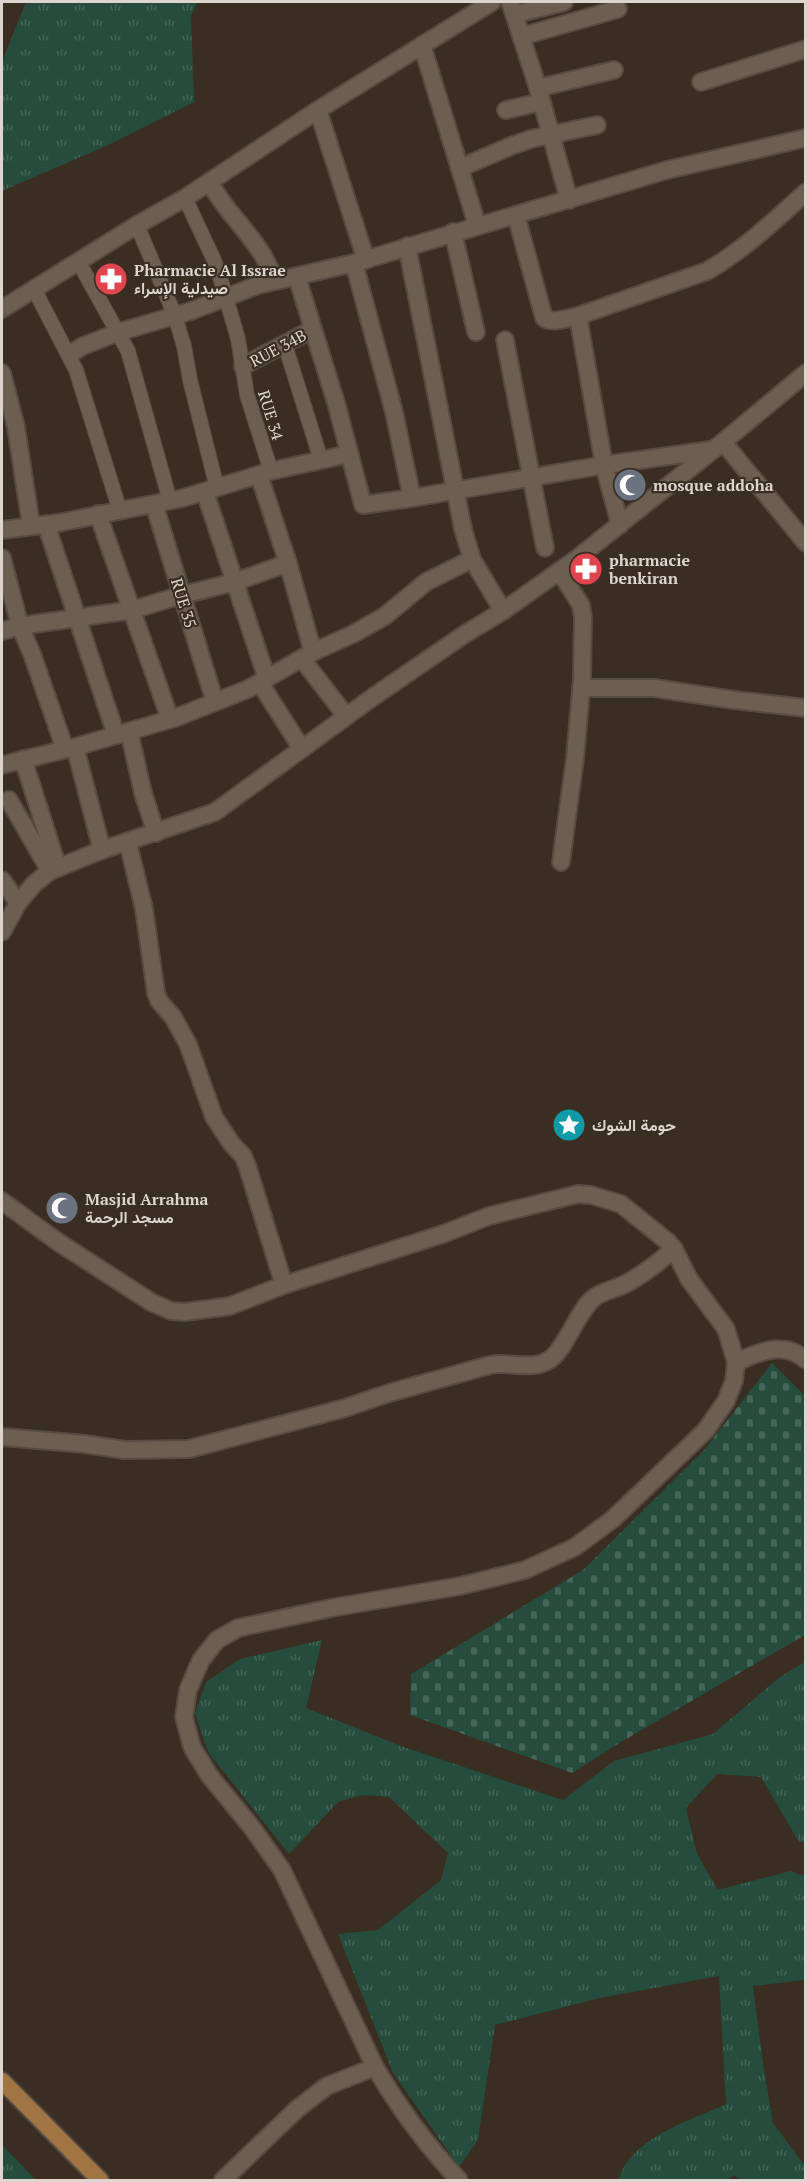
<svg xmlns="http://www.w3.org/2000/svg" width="807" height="2182" font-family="'PT Serif',Vazirmatn,serif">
<defs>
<pattern id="grass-tufts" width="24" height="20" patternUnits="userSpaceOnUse" patternTransform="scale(1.5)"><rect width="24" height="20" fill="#254c3c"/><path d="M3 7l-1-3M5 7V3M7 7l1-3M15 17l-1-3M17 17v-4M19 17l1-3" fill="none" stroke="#446557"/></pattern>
<pattern id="cemetery-stones" width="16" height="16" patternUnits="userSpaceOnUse" patternTransform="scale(1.5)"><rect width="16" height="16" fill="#254c3c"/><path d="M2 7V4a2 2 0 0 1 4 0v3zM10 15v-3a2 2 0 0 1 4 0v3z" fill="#446557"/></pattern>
</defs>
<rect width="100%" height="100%" fill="#3a2d22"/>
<!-- grass -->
<g fill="url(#grass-tufts)">
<polygon points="26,2 197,2 191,16 194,102 106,146 2,191 2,62"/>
<path d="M322,1640L306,1708L401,1746L563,1800L614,1761L713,1734L780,1677L805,1662V1842H799L761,1777L717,1774L686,1808L697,1854L718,1890L790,1871L805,1876V1980L753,1986L763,2063L773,2123L805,2166V2180H740L734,2175L728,2180H618C633,2136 688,2122 726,2104L719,1976L600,1998L495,2025L478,2140L459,2167L393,2073L338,1934L378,1930L441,1880L448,1853L389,1797L363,1795L338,1802L289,1854L208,1752L195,1713L206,1682L240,1659Z"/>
<polygon points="2,2145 36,2180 2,2180"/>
</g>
<!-- cemetery -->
<polygon fill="url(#cemetery-stones)" points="772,1363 805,1396 805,1635 621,1742 572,1773 410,1715 411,1674 583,1570 704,1450"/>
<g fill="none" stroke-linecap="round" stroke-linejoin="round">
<defs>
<g id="pedestrian">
<polyline points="185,198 214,260 221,280 238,339 247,395 271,471"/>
<polyline points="137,225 175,316 184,346 190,380 217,488"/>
<polyline points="78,261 128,351 170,501"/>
<polyline points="34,289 76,370 120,511"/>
<polyline points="285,345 321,460"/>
</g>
<g id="minor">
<polyline points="510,2 538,88 569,200"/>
<polyline points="516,14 564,2"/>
<polyline points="523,36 618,9"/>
<polyline points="422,45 477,225"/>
<polyline points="701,82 806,49"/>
<polyline points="538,88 614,70"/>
<polyline points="318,110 366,260"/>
<polyline points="506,110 541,102"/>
<polyline points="460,168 511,146 531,139 597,125"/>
<path d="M209,182C217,194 224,206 234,217C251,238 266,255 275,281"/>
<path d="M516,215L544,318C553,324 567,318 578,316L707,271C744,250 775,220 806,192"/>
<polyline points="453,232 476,332"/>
<polyline points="407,246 463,529 472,559 503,611"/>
<polyline points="354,263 394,412 412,498"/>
<polyline points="297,277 337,406 363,505 412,498 604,465 711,450"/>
<polyline points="2,309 137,225 185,198 318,110 492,2"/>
<polyline points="578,316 604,465 620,525"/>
<polyline points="505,340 545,548"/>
<polyline points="70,354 83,346 119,332 191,311 258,285 354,263 667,170 806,138"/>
<polyline points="243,366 313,329"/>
<polyline points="2,373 16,427 31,525"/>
<polyline points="723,442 806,543"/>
<polyline points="259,475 288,563 313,652"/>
<polyline points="205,492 267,679"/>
<polyline points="154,504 215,702"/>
<polyline points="98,514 170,719"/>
<polyline points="46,524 116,735"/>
<polyline points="2,530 58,523 183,498 271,471 349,454"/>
<polyline points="2,558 20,626 32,654 65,749"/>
<polyline points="559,571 581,605 583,618 582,679 575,758 561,862"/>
<polyline points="2,631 20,626 132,610 182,595 235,582 288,563"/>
<polyline points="302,659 346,716"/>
<polyline points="260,683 302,749"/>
<polyline points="581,688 654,688 734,700 806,708"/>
<polyline points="129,731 143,793 156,833"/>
<polyline points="75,747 102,850"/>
<polyline points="23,759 58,868"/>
<polyline points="2,765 75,747 175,718 248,689 313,652 353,634 385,616 426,582 472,559"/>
<polyline points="9,800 50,871"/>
<polyline points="128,843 144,909 156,993 159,1001 173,1017 188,1044 214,1117 231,1143 243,1156 247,1165 284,1285"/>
<polyline points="2,880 18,903"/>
<polyline points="2,932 18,903 34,884 50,871 102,850 215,812 373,697 465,634 503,611 575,560 723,442 806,373"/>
<path d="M2,1201L58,1242L151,1302L171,1311L185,1312L230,1306L284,1285L443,1234L489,1216L578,1194L591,1195L621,1204L668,1242L674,1249L689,1279L726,1329L736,1362L734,1381L726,1401L706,1430L613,1519L575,1547L525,1570L460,1586L331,1608L238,1628L217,1640L201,1660L188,1690L184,1717L192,1747L209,1775L253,1829L282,1870L375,2067C399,2108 427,2146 459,2180"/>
<path d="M736,1362C760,1352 783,1340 806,1360"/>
<path d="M2,1437L85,1444L124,1450L189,1449L345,1408L389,1393L490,1365C509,1361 532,1371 549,1360C565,1351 578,1309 595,1297C603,1291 616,1289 625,1284C643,1275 659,1262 674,1249"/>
<polyline points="223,2180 297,2109 327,2086 375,2067"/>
</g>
<polyline id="primary" points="2,2081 100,2180"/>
</defs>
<!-- pedestrian casing -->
<use href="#pedestrian" stroke="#564b42" stroke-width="16"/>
<!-- minor casing -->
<use href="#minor" stroke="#564b42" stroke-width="20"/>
<!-- primary casing -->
<use href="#primary" stroke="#564b42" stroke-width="20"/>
<!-- pedestrian -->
<use href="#pedestrian" stroke="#6d5e52" stroke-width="14"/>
<!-- minor -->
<use href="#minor" stroke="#6d5e52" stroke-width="16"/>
<!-- primary -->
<use href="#primary" stroke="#a17543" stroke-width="16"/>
</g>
<!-- icons -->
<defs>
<symbol id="pharmacy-disc" viewBox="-11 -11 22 22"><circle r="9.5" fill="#e0444e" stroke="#3a2d22"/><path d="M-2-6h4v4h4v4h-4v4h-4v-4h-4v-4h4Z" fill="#fff"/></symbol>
<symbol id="mosque-disc" viewBox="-11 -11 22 22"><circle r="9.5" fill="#6b7280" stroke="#3a2d22"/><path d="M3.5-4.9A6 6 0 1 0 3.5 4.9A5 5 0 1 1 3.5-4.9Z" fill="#fff"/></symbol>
<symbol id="sight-disc" viewBox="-11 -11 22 22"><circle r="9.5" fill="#0f9aa8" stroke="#3a2d22"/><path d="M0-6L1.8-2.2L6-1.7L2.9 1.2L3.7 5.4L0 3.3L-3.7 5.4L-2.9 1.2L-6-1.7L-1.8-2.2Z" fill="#fff"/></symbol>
</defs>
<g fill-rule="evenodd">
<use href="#pharmacy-disc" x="92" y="260" width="38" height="38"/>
<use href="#mosque-disc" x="611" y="466" width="38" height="38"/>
<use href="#pharmacy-disc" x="567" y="550" width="38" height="38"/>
<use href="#sight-disc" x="550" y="1106" width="38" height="38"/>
<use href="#mosque-disc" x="43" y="1189" width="38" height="38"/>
</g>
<g text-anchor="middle" stroke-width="4.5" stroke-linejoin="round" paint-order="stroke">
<!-- poi labels -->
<g font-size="16" font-weight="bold" fill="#ded5ce" stroke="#3a2d22" text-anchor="start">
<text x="134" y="276">Pharmacie Al Issrae<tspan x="134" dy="18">صيدلية الإسراء</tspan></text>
<text x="653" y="491">mosque addoha</text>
<text x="609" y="566">pharmacie<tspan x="609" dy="18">benkiran</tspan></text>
<text x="592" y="1131">حومة الشوك</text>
<text x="85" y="1205">Masjid Arrahma<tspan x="85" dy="18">مسجد الرحمة</tspan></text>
</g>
<!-- street labels -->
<g font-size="16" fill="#ded5ce" stroke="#3a2d22">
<text transform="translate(278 348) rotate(-28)" y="6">RUE 34B</text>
<text transform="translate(271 415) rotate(73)" y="6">RUE 34</text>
<text transform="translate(184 603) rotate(73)" y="6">RUE 35</text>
</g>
</g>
<!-- border -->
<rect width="807" height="2182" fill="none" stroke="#ded5ce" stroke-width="6"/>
</svg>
